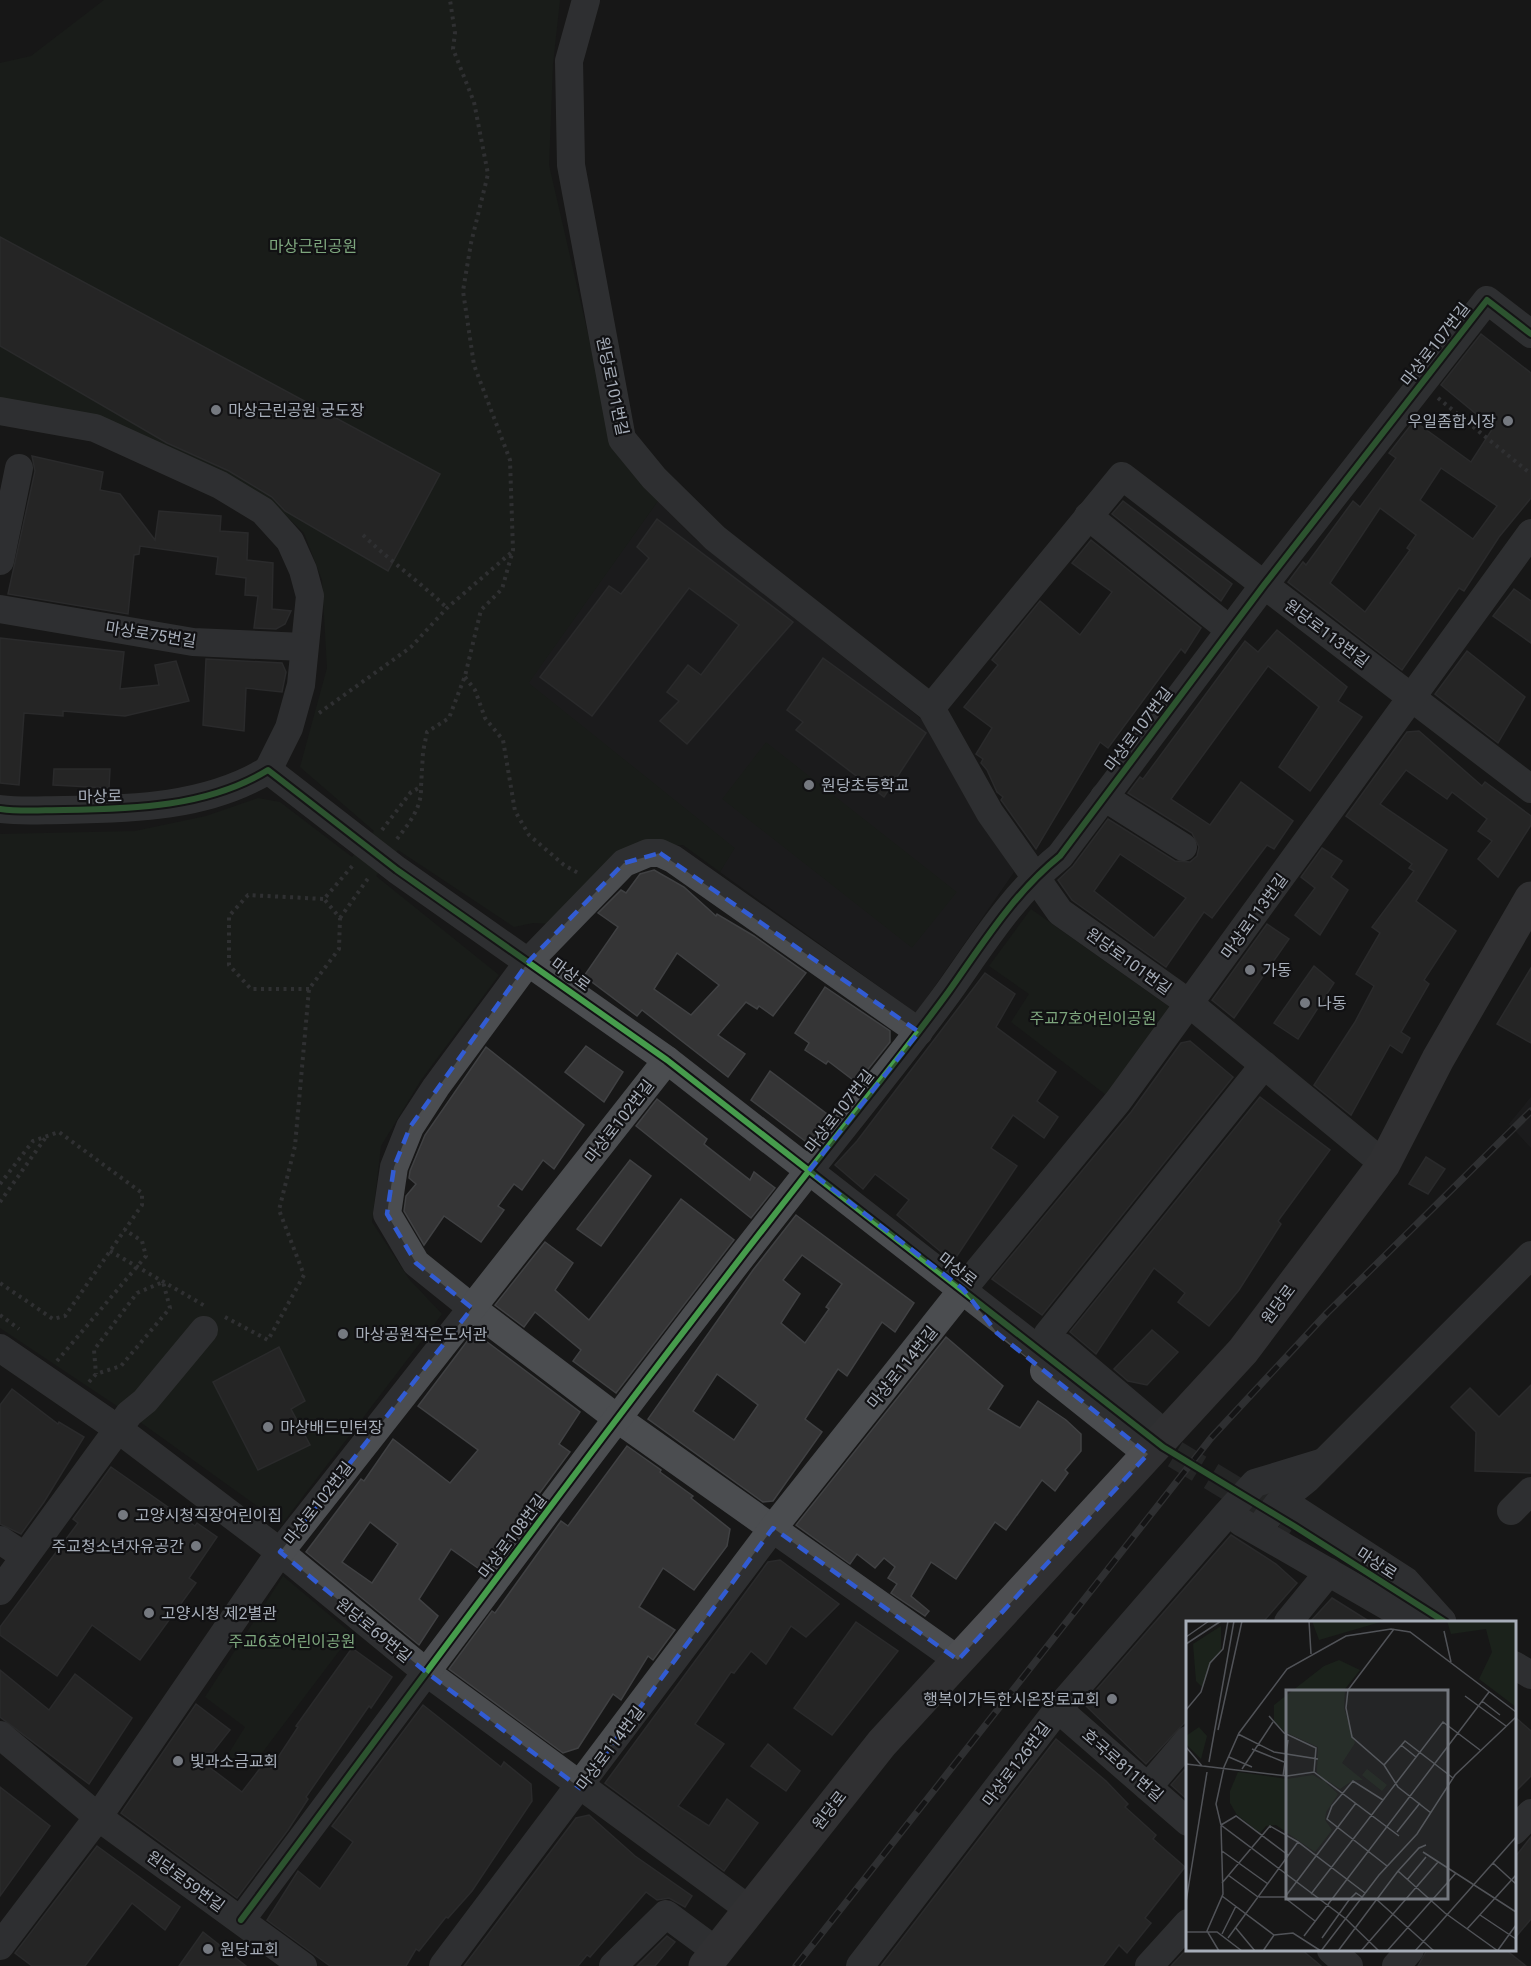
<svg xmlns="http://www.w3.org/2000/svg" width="1531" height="1966" font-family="Roboto,'Noto Sans KR',sans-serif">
<rect width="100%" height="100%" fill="#171717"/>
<!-- built -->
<g fill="#212123">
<polygon points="658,501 695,539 925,722 1014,872 916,1013 720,872 734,848 528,683"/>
<polygon points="1531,1097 1531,1148 1509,1124"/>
</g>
<!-- green -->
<g fill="#1b221b">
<polygon points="104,0 560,0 553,64 549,165 612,438 658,501 529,683 735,848 720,872 683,845 656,846 553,924 533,923 514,927 398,850 376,876 499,975 421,1080 381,1146 372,1222 409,1279 442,1314 282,1524 129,1414 0,1328 0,834 135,831 206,816 258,798 280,802 352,857 374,831 300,767 327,668 322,580 304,533 272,502 0,399 0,63 31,56"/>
<polygon points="766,742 957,892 912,948 722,799"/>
<polygon points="1031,909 1171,1008 1106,1095 1011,1022 1029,994 989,966"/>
<polygon points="283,1576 352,1634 249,1770 227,1756 245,1727 205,1697"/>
</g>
<!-- building -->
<g fill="#353536" stroke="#404143" stroke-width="1.5" fill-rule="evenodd">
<polygon points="0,237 440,474 388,571 285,511 272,497 229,471 167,443 0,346"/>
<path d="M1481,334L1531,373V498L1499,537L1464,591L1459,588L1402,670L1288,582L1303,562L1306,565L1353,501L1360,507L1396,458L1389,453L1414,421L1471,462L1493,428L1441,385ZM1441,468L1497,506L1473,539L1420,500ZM1380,508L1416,535L1407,548L1410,550L1365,612L1330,583Z"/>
<polygon points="32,456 103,472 100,490 120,494 155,540 159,511 221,516 220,531 248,533 247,560 273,563 272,609 291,611 285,624 276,629 254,628 258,596 245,595 246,578 216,574 218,557 140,546 139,554 134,555 128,614 8,594 35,471"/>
<polygon points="1123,501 1232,584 1221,601 1112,514"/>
<polygon points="657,519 793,622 687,744 660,721 679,701 667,692 688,665 701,675 739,625 689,588 592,716 540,677 609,586 621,594 649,558 637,547"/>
<polygon points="1091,540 1201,628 1185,653 1181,649 1108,748 1100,742 1036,849 1004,804 1001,800 1003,797 997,792 987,770 981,763 983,759 976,754 992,728 964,707 998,665 992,660 1040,601 1080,635 1112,592 1072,563"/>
<polygon points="1514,589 1531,601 1531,643 1493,616"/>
<path d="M1277,630L1347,687L1338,701L1362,717L1310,791L1279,767L1319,707L1268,666L1171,799L1210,825L1241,782L1293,821L1274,849L1267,845L1212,918L1204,912L1166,967L1072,900L1058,880L1073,866L1108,819L1175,861L1190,862L1197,856L1199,847L1192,833L1128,793L1140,777L1143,779L1245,641L1258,652ZM1120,854L1186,898L1154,938L1094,891Z"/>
<polygon points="0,638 124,652 120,689 159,685 155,665 176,661 189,701 125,716 63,711 63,716 24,713 19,785 0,783"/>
<polygon points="1467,651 1525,697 1498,743 1435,694"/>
<polygon points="823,658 926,733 884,797 796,730 803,722 787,710"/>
<polygon points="206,659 282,663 286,672 282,692 246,688 244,731 203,725"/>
<polygon points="1419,731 1482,786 1485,782 1531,816 1531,825 1498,877 1478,859 1492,841 1478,831 1487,819 1452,792 1447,799 1406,770 1380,804 1447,850 1416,901 1456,931 1424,980 1429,984 1401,1032 1410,1038 1402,1053 1390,1045 1351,1115 1314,1085 1355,1022 1374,986 1356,974 1380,933 1372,927 1414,871 1409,868 1412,864 1346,816 1407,732"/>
<polygon points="54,769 110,769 109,788 53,785"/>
<polygon points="1322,848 1342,861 1331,877 1348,890 1320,935 1295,915 1315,888 1301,877"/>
<path d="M654,870L684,887L716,916L717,914L754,936L806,973L773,1016L759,1006L757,1009L746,1002L718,1035L745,1054L728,1077L642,1010L637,1016L584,976L618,927L598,913L621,890L626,893L640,874ZM677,953L719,985L691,1015L654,989Z"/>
<polygon points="1267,924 1289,939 1234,1018 1212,1000"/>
<polygon points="1314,966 1334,983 1298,1039 1274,1023"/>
<polygon points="1531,968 1531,1043 1497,1024"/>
<polygon points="985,973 1015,994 996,1027 1056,1072 1037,1101 1058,1117 1044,1138 1013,1115 991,1148 1017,1166 953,1262 897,1215 909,1200 875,1174 863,1189 835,1165 857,1141"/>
<polygon points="825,987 890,1031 890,1042 857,1083 828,1061 826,1064 805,1050 809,1043 795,1033"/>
<polygon points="1190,1041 1233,1077 1042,1315 992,1279 1131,1112 1181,1043"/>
<polygon points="586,1046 623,1072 604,1102 565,1072"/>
<polygon points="486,1047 584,1125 554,1169 543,1160 522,1190 514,1184 498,1206 504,1210 481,1242 444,1216 424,1245 404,1211 406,1196 416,1184 409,1178 410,1171 425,1135"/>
<polygon points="770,1071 831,1117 809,1144 751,1100"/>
<polygon points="1260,1097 1330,1150 1278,1221 1281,1224 1239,1290 1209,1326 1178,1302 1185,1293 1154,1268 1096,1354 1070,1332"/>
<polygon points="657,1099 707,1139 704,1144 750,1180 754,1172 775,1188 751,1218 636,1126"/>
<polygon points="1426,1157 1445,1169 1428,1194 1409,1184"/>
<polygon points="630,1160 651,1176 601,1246 577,1229"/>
<polygon points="681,1199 734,1240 616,1393 573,1361 581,1350 535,1312 524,1327 495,1305 545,1242 573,1263 555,1290 589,1320"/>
<path d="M796,1215L914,1303L895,1332L882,1322L847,1376L838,1369L805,1419L822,1432L773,1501L763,1502L648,1419L753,1270ZM802,1255L842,1284L826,1307L829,1309L805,1343L781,1323L800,1294L783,1280ZM717,1374L758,1405L734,1440L693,1411Z"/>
<polygon points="1152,1330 1178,1352 1147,1385 1128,1381 1114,1369"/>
<path d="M474,1332L580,1412L559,1444L570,1452L482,1571L451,1549L419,1599L438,1616L419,1645L306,1552L361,1479L364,1481L393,1439L450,1483L478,1450L418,1406ZM370,1522L398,1544L372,1583L342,1562Z"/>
<polygon points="946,1337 1003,1386 988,1409 1020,1428 1038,1401 1066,1420 1081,1434 1081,1451 1065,1470 1068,1473 1055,1491 1042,1480 1006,1530 995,1522 956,1579 931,1562 911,1596 929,1611 925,1616 891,1593 897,1584 888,1578 895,1567 884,1558 875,1568 857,1554 850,1564 796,1525"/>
<polygon points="279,1347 305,1401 291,1409 310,1445 258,1470 213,1382"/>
<polygon points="1531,1385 1531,1473 1475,1471 1476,1432 1451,1407 1470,1388 1499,1417"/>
<polygon points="12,1389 58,1424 59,1422 84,1437 44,1502 21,1534 0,1524 0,1405"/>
<polygon points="627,1446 661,1470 660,1472 693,1496 691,1498 730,1529 727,1546 694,1590 663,1568 639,1607 675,1630 653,1660 648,1656 621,1700 613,1694 578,1748 563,1753 449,1669 492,1611 495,1613 561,1521 568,1526"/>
<polygon points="111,1467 195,1526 197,1523 217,1537 189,1578 196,1583 140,1660 92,1625 57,1676 0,1635 0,1627 78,1523 73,1519"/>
<polygon points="1231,1535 1276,1564 1297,1583 1262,1623 1188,1623 1188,1719 1146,1764 1084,1704"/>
<polygon points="780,1560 839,1604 806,1637 791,1626 766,1664 751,1651 734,1673 731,1672 695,1724 724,1744 678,1806 709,1826 727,1799 758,1823 724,1871 605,1783 768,1562"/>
<polygon points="1332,1598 1372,1623 1309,1623"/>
<polygon points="856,1622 898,1651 832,1735 794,1708"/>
<polygon points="352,1648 392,1677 371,1708 369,1706 306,1797 308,1799 288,1830 237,1898 121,1813 196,1704 230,1730 204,1763 242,1792 265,1762 271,1768 298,1727 296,1726"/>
<polygon points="0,1670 49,1710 75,1674 132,1718 89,1784 0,1717"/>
<polygon points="423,1705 501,1767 504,1762 531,1784 532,1801 472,1891 448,1918 446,1917 419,1951 416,1949 406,1966 330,1966 267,1920 298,1871 320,1889 353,1842 332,1826"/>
<polygon points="1515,1717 1531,1731 1531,1776 1515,1792"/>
<polygon points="1056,1739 1106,1781 1128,1804 1125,1807 1156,1835 1153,1839 1185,1867 1145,1918 1151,1923 1127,1953 1119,1945 1103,1966 881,1966"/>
<polygon points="768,1744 800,1771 786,1791 751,1766"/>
<polygon points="1184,1770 1188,1773 1188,1800 1171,1785"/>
<polygon points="0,1787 50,1826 0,1896"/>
<polygon points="589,1815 635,1856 692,1896 685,1907 669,1898 657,1900 646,1892 590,1957 587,1955 578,1966 464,1966 576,1818"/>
<polygon points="1531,1837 1531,1919 1515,1938 1515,1857"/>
<polygon points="97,1846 180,1907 165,1930 132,1903 85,1966 32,1966 15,1953"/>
<polygon points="203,1932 246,1966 179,1966"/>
<polygon points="667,1936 675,1942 655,1966 637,1966"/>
<polygon points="1186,1950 1302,1950 1321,1966 1171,1966"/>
<polygon points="1427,1950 1506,1950 1526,1966 1418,1966"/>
</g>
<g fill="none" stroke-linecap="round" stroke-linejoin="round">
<!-- minor-tunnel -->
<polyline stroke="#343537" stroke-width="28" stroke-dasharray="28 14" stroke-linecap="butt" points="1141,1430 1163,1447 1294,1526"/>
<!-- path -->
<g stroke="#4d4e52" stroke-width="4" stroke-dasharray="3 4.5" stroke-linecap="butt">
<polyline points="1438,398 1531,474"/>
<path d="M363,535C390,561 420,582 447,608"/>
<polyline points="465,677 475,690 485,718 503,740 515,811 529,835 564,865 580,874"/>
<polyline points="319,713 411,647 447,608 513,551"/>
<polyline points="382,830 411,792 421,787 423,752 427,732 449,718 465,676 481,610 502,589 513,550 510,460 474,365 463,291 471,243 488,174 474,102 453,49 455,33 450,0"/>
<path d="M397,839C409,823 422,808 421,787"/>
<polyline points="340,918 369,877"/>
<polyline points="309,989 251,989 229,965 229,916 248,895 324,899"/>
<polyline points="0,1184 33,1141 59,1132 142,1193 142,1205 65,1316 53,1319 0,1283"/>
<polyline points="0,1202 46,1137"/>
<polyline points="110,1251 205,1306"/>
<polyline points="0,1315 19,1329"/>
<polyline points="225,1317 268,1340 304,1275 279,1210 295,1146 309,989 339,949 340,918 324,899 354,864"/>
<polyline points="57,1361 146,1256 142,1241 125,1230"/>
<polyline points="89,1382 96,1374 121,1366 170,1308 163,1282 137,1293 94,1350 96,1374"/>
</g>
<!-- minor -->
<g stroke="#4b4d50" stroke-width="28">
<polyline points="586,0 569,61 571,165 622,439 654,478 715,538 931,708 990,813 1060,912 1190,1004 1384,1164"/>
<polyline points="0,411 95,428 220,485 263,511 290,541 303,570 310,596 301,685 289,728 268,770"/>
<polyline points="1088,516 1230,630"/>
<polyline points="0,561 19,468"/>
<polyline points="0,609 193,642 303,647"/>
<polyline points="931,708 1122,476 1531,789"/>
<polyline points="1104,797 1183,847"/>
<path d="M0,809C21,812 43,810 64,810C133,809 208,807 268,770L397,870L667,1060L1071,1375"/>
<polyline points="919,1032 673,859 660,853 648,853 624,863 529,961 436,1087 410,1127 394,1167 387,1214 416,1263 472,1308 618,1419 958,1660"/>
<polyline points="1047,1335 1264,1065"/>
<polyline points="1062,1347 1166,1435"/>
<polyline points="0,1348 118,1429 280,1552 426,1672 750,1910"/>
<polyline points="1044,1371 1148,1454"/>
<polyline points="1281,1500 1406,1581 1442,1621"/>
<polyline points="1511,1511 1531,1491"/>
<polyline points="1241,1522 1389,1607 1442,1621"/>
<polyline points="1258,1530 1281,1500 1307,1479 1531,1255"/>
<polyline points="0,1540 24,1556"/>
<polyline points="0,1591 129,1414 145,1401 204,1330"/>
<polyline points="1288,1622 1329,1572"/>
<polyline points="1514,1665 1531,1675"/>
<polyline points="1058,1709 1188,1822"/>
<polyline points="0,1735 98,1817 303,1966"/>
<polyline points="1148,1787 1188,1740"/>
<polyline points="1514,1831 1531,1813"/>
<path d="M241,1920C442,1652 641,1381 850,1119C883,1077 917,1035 949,991C983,943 1014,893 1060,856L1264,585L1487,300L1531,334"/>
<polyline points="0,1946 98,1817 280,1552 667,1060"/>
<polyline points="1331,1950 1349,1966"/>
<polyline points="443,1966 773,1528 963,1289 1118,1101 1531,533"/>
<polyline points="613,1966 666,1914 716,1951"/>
<polyline points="860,1966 1058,1709 1226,1515 1255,1483 1324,1462"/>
<polyline points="1149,1966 1188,1923"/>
<polyline points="1396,1966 1410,1950"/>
</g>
<!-- major -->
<polyline stroke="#4e4f52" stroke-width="33" points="705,1966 882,1743 1243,1351 1384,1164 1438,1059 1531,898"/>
<defs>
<polyline id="rail" points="796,1966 1211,1438 1327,1313 1531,1111"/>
</defs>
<!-- rail casing -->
<use href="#rail" stroke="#4b4d50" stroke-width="7"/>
<!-- rail -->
<use href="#rail" stroke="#111113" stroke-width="4.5" stroke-dasharray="14" stroke-linecap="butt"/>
<defs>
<g id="cycleway">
<path d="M0,809C21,812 43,810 64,810C133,809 208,807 268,770L397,870L667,1060L1163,1447L1294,1526L1445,1622"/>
<path d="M241,1920C442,1652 641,1381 850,1119C883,1077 917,1035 949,991C983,943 1014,893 1060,856L1264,585L1487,300L1531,334"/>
</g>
</defs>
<!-- cycleway casing -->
<use href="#cycleway" stroke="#111113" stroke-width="10"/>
<!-- cycleway -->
<use href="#cycleway" stroke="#469c4c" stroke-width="6"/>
</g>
<!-- marked area -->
<path d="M0 0H1531V1966H0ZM660,853L919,1032L809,1171L963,1289L997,1333L1148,1454L958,1660L773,1528L580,1788L426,1672L280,1552L472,1308L416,1263L387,1214L394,1167L410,1127L529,961L624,863Z" fill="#171717" fill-opacity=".55" fill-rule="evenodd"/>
<path fill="none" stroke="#325cd3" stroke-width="4.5" stroke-dasharray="12 8" stroke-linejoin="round" d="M660,853L919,1032L809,1171L963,1289L997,1333L1148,1454L958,1660L773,1528L580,1788L426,1672L280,1552L472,1308L416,1263L387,1214L394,1167L410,1127L529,961L624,863Z"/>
<!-- markers -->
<g fill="#757980" stroke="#111113" stroke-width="2">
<circle cx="216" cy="410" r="6"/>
<circle cx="1508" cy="421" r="6"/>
<circle cx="809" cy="785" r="6"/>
<circle cx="1250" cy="970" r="6"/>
<circle cx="1305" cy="1003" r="6"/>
<circle cx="343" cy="1334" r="6"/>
<circle cx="268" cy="1427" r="6"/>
<circle cx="123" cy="1515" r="6"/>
<circle cx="196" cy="1546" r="6"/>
<circle cx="149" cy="1613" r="6"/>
<circle cx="1112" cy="1699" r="6"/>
<circle cx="178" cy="1761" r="6"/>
<circle cx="208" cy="1949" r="6"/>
</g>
<g text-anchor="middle" stroke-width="4.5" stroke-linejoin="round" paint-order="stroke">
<!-- park labels -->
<g font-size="16" fill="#7da67d" stroke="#111113">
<text x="313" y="252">마상근린공원</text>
<text x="1093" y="1024">주교7호어린이공원</text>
<text x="292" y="1647">주교6호어린이공원</text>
</g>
<!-- street labels -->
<g font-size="16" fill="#a7aeb9" stroke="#111113">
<text transform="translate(1435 344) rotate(-52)" y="6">마상로107번길</text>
<text transform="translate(613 386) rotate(78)" y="6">원당로101번길</text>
<text transform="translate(1327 633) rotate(37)" y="6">원당로113번길</text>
<text transform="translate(151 634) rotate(9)" y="6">마상로75번길</text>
<text transform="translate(1138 729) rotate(-53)" y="6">마상로107번길</text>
<text transform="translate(100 796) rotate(-1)" y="6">마상로</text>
<text transform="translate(1254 916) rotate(-54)" y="6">마상로113번길</text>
<text transform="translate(1129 961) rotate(36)" y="6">원당로101번길</text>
<text transform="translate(571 974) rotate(36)" y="6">마상로</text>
<text transform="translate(839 1111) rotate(-52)" y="6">마상로107번길</text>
<text transform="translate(619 1121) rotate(-52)" y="6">마상로102번길</text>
<text transform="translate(958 1269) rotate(38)" y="6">마상로</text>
<text transform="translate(1278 1304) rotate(-53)" y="6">원당로</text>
<text transform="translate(902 1367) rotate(-51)" y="6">마상로114번길</text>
<text transform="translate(318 1503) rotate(-52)" y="6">마상로102번길</text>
<text transform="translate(512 1536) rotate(-53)" y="6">마상로108번길</text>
<text transform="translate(1377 1563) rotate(33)" y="6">마상로</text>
<text transform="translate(374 1630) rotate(39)" y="6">원당로69번길</text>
<text transform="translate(610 1748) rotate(-53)" y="6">마상로114번길</text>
<text transform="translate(1016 1764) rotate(-53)" y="6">마상로126번길</text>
<text transform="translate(1123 1765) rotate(41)" y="6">호국로811번길</text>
<text transform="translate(829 1810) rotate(-52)" y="6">원당로</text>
<text transform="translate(186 1881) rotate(36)" y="6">원당로59번길</text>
</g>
<!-- poi labels -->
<g font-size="16" fill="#a7aeb9" stroke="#111113" text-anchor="start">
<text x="228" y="416">마상근린공원 궁도장</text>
<text x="1496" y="427" text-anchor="end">우일좀합시장</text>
<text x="821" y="791">원당초등학교</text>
<text x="1262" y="976">가동</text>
<text x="1317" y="1009">나동</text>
<text x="355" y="1340">마상공원작은도서관</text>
<text x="280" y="1433">마상배드민턴장</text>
<text x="135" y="1521">고양시청직장어린이집</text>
<text x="184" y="1552" text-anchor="end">주교청소년자유공간</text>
<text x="161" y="1619">고양시청 제2별관</text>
<text x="1100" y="1705" text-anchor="end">행복이가득한시온장로교회</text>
<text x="190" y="1767">빛과소금교회</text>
<text x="220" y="1955">원당교회</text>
</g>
</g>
<!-- overview -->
<g transform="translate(1186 1621)">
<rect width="330" height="330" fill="#171717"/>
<path d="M126,0H198L133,19ZM261,0H330V86L293,58L306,31L300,8L265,13ZM35,5V29L25,41L16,66L10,60L7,23ZM153,39L174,49L159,68L158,87L169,122L156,142L177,159H167L154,168L142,160L140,162L152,173L140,191L139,199L146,209L129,231L90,204L80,205L74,212L51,194L44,182V170L52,151L101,158L127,154L137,160L131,151L132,126L99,111L88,101V84L138,45ZM13,106L21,115L15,138L0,123V115ZM181,148L201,164L196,170L176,154Z" fill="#1b221b"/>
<path fill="none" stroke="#515358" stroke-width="1.5" d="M123,0L125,33M208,8L162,69L160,87L166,116L198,144L212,166L245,192M258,10L265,41M0,16L23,0M0,23L35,0M279,75L320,105M296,80L314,94M0,89L15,71L24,42L37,28L42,0M83,95L98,112L130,127L128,151M32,109L56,0M52,113L88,131L132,138M215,124L230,136M0,126L16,145M66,128L98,141M43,136L66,146M23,141L48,0M0,143L101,155L128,151L213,215M198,144L219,120L267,157M56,148L87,101M97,155L102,119M197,179L167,160L146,185L141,198L201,245M35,204L50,195L102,234M211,211L234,182M36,230L82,263M237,231L330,291M307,242L330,263M212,250L259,292L312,330M42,254L72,276M221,259L240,236M36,262L84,205L112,221L179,272M125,273L257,101L294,129M36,275L88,314M73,276H99M99,276L170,182M99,277L129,300M190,278L248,330M0,281L21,151M294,294L330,318M49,306L69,330M281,308L330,254M0,311H31L56,330M36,313L50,285M118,315L303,71M42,317L112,221M136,317L163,279L170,272L176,276M312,329L330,304M33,330L21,310L37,273L35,205M77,330L88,314L107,312L135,330M135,330L193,254L231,213L269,154L330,96M152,330L212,250L233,227L240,224M175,330L252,241M193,330L160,298L35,204L30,183L38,146L53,112L101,48L160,15L205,8L224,11L330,91M201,330L270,252M229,330L330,216"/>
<path fill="#757980" fill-opacity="0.15" stroke="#757980" stroke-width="3" d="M100,69H262V278H100Z"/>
<rect width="330" height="330" fill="none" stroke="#a7aeb9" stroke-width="3"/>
</g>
</svg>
